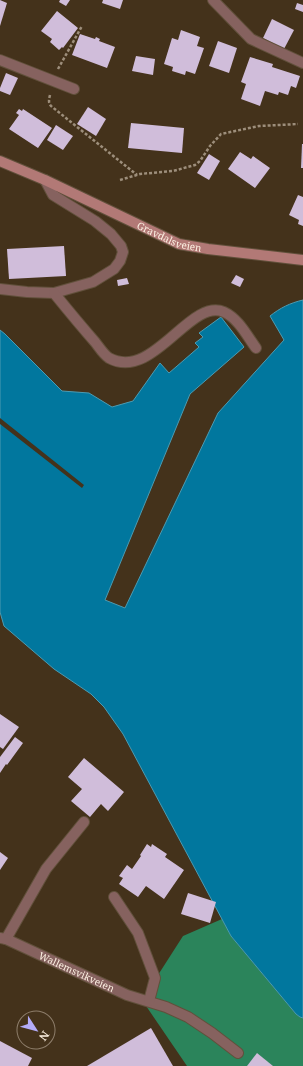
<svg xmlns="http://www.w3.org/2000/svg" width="303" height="1066" font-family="'Noto Serif',serif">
<rect width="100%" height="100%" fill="#44321b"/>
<!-- forest -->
<polygon fill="#2b845b" points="222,919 231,936 296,1014 300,1017 303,1018 303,1066 187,1066 142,1000 183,936"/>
<!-- water -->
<path fill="#01779e" stroke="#4c9bb2" d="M303,300V1018L300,1017L296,1014L231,936L123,734L104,707L91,694L54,669L4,626L0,612V330L5,334L62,391L89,393L112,407L133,401L160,363L169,373L199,347L195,343L203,337L199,333L221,317L244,347L190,394L105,600L125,608L218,413L284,340L270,316C280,308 290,303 303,300Z"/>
<!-- pier -->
<polygon fill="#44321b" points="0,418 84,485 82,488 0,424"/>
<!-- building -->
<g fill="#d0bdda">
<polygon points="0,0 7,3 0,26"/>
<polygon points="60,0 70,0 66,6 59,2"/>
<polygon points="103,0 123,0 120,9 102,3"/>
<polygon points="297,3 303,5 303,12 295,9"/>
<polygon points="57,11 78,28 63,48 62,47 59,50 50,42 52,39 41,31"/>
<polygon points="272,19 294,30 284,49 263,38"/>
<polygon points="181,30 200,37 197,46 204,48 195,74 186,71 185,75 172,71 173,67 164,64 172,38 178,40"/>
<polygon points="80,34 95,39 96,37 100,39 99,41 115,47 107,68 72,55"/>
<polygon points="218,41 237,48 229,73 209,66"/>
<polygon points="136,56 155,59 153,75 132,71"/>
<polygon points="250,57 273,64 272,67 300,76 296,88 291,86 288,95 279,92 278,95 265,91 260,106 241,99 246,84 241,82"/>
<polygon points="6,73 18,78 10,95 0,91 0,88"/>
<polygon points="88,107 106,119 96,136 77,124"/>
<polygon points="19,109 22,111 23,109 52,128 38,148 9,129 19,115 16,113"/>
<polygon points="131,123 184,128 182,153 128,148"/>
<polygon points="56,125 73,136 63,150 47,140"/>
<polygon points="302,144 303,144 303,168 301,168"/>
<polygon points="240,152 251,159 253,156 270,168 255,188 228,169"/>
<polygon points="209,154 220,161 209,180 197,173"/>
<polygon points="298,195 303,197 303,226 298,224 299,220 289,215"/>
<polygon points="64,246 66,276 9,279 7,249"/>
<polygon points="236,275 244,279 240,287 231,283"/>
<polygon points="127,278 129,284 118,286 117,280"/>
<polygon points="0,714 19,727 3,749 0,747"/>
<polygon points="15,737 23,743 7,765 6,764 0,773 0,757"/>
<polygon points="84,758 124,792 108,811 101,804 90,817 71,801 82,789 68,777"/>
<polygon points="147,844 151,847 152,844 167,854 165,857 184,870 164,899 146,886 138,897 119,884 123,878 119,876 127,865 132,869 141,856 140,855"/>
<polygon points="0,852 8,858 0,870"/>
<polygon points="188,893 216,902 210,923 181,914"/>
<polygon points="151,1028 173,1066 87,1066"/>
<polygon points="0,1041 32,1058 28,1066 0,1066"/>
<polygon points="257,1053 273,1066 247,1066"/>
</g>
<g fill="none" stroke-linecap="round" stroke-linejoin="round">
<defs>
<g id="lane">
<polyline points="0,289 27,292 54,293 93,282 114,269 120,261 123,252 121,246 111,234 95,221 53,195 45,180"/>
<path d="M54,293C67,309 81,326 95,342C99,347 104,355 109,358C153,382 190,297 224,312C239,319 247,336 256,348"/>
<path id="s1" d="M84,822L46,869L6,939L127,995L166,1007L188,1017L212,1033L238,1053"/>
<polyline points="114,897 138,933 155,978 149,1001"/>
</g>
<g id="street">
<polyline points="213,0 251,39 303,63"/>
<polyline points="0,60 74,89"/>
<polyline points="0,938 6,939"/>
</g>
<g id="secondary">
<path id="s2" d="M0,161L45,180L179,244L208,249L303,260"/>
</g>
</defs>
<!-- lane casing -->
<use href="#lane" stroke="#61503b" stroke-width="12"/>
<!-- street casing -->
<use href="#street" stroke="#61503b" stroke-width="12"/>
<!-- secondary casing -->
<use href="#secondary" stroke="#61503b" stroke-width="12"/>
<!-- path -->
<g stroke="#9d8e7b" stroke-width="2.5" stroke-dasharray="3 2" stroke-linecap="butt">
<polyline points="58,69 82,26"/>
<path d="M50,95C49,99 48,103 51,106L137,175"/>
<polyline points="120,180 140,174 173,171 195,165 200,161 210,146 221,134 259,126 298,124"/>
</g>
<!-- lane -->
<use href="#lane" stroke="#86625f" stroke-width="10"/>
<!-- street -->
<use href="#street" stroke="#86625f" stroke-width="10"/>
<!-- secondary -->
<use href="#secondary" stroke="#b27976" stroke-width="10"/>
</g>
<g text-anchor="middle" stroke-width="4" stroke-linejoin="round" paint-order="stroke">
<!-- street labels -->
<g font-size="10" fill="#fcf0e2" stroke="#44321b">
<text dy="4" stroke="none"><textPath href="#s2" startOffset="186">Gravdalsveien</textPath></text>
<text dy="4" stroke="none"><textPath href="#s1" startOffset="219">Wallemsvikveien</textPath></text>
</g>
</g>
<!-- north arrow -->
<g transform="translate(36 1030) rotate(126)"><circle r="19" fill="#44321b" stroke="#8e7e6b"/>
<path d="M0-3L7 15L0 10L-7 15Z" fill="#b4acf9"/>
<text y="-6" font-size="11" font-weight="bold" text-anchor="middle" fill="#fcf0e2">N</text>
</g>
</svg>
